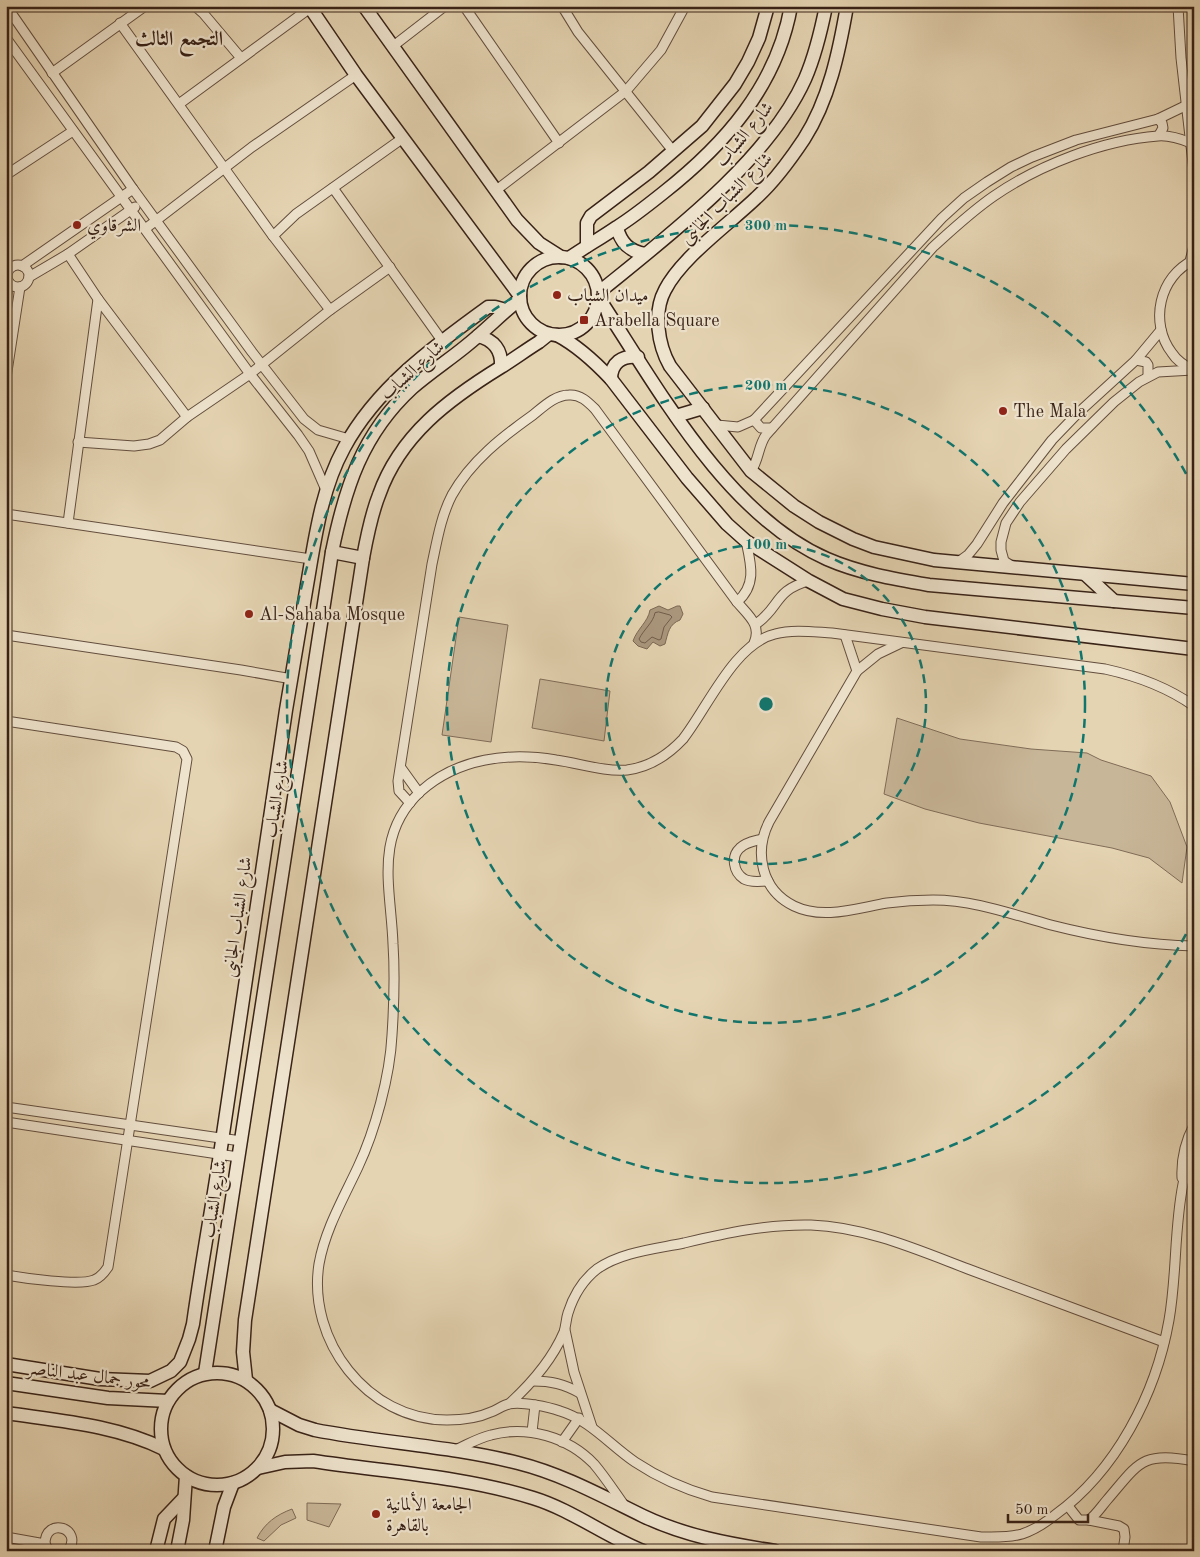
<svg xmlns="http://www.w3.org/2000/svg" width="1200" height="1557" font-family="'Old Standard TT',Amiri,serif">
<rect width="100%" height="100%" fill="#e5d4b2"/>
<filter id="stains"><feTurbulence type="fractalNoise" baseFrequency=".004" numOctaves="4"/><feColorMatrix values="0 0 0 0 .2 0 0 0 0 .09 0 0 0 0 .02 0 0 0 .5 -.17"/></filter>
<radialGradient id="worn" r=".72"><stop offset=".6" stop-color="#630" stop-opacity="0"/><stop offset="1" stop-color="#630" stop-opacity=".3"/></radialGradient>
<!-- green -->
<g fill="#c8b698" stroke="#806c58">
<polygon points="459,617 508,625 491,742 442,735"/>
<polygon points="540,679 610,691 604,741 532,728"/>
<polygon points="897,718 960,739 1031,749 1087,753 1101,760 1151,776 1170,802 1187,847 1182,883 1149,858 1112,848 979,823 925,809 884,794"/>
<polygon points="307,1503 341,1504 329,1527 307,1520"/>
<path d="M292,1509L296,1518L281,1525L264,1541L257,1538C265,1523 276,1515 292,1509Z"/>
</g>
<!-- water -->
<path fill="#aa977d" stroke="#7c6854" d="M659,606L668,610L677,606H680L683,614L680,620C669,624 668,633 665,644L660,646L653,642L647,649L638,646L633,641C637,629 648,622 650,610Z"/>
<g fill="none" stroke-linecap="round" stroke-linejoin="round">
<!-- shore -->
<path stroke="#715c4a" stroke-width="1" d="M659,612L670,615L672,617L664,627L661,639L659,640L652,637L645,643L641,642L639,639C644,629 653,623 655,613Z"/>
<defs>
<g id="street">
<polyline points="195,6 203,13 241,58"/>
<polyline points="464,6 559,143"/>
<polyline points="562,6 578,32 673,151"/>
<polyline points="1178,6 1181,58 1194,172"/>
<polyline points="7,7 133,189 252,352 304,419 318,430 349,439"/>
<polyline points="120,23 273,236 330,310"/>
<polyline points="6,38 250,374 298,435 309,451 326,490"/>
<polyline points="392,47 445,6"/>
<polyline points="52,73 145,6"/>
<polyline points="179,104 310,8"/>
<polyline points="1158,119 1162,123 1163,128 1159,135"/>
<polyline points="6,175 73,131"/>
<polyline points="333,188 443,342"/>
<polyline points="495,191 626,91 661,50 685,6"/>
<polyline points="145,229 252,147 356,75"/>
<polyline points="273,236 296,214 403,138"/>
<polyline points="68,254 98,299 187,417"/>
<polyline points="1190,261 1194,246"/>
<circle cx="18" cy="276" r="11"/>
<polyline points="22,266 133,189"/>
<polyline points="29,277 68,254 135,207"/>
<polyline points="6,297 9,283"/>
<polyline points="1136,360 1146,362 1148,365 1148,376"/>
<path d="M1193,370C1185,366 1177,361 1172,353C1149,323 1159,276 1194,260"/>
<polyline points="6,378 20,287"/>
<polyline points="754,420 761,428 772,428"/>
<polyline points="717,425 738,427 754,420 942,218 964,198 987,182 1011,167 1032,157 1076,140 1158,119 1187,105"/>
<polyline points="78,442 134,446 149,444 160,440 187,417 250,374 330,310 390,267"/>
<path d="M751,471C759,460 758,446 766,435L933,247C953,229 972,211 994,196C1039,165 1103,140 1158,136C1169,135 1181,139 1191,143"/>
<polyline points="6,514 311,559"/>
<polyline points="68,523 98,299"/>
<polyline points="957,563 968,555 977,544 1003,503 1052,440 1078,413 1136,360 1161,330"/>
<polyline points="1012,566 1004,561 1001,550 1001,542 1006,523 1020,502 1066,449 1114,402 1139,382 1158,372 1193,370"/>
<path d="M737,602C757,585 751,564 746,541"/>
<path d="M756,624C780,608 774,590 809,581"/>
<polyline points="6,635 241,670 292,679"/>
<polyline points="845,635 857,671"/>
<path d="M901,643L878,654L857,671L769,822C754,852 761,890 794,906C823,920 857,908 887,903C902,901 917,900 933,900C974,900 1011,914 1051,925C1098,937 1146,945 1194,946"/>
<path d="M1194,706C1167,687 1137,676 1105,669L832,633C814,632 793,629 775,634C734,644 708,707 683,739C668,755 650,767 627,770C604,772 579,763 556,760C509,752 458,758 421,791C373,835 391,888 393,944C395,974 394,1005 392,1035C390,1076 375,1131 358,1167C343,1199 325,1230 319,1264C307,1340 367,1420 447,1420C461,1420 478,1418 491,1412C497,1410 503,1405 509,1404C521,1401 549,1407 560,1411C590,1420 610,1445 635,1462C659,1478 684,1489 712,1497L981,1537C994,1537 1008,1538 1022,1534C1034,1530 1045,1523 1055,1515C1116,1471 1156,1394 1169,1320C1177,1275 1174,1229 1183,1184C1185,1173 1190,1162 1194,1152"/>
<path d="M6,721L176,747L183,751L187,759L108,1267C104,1273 100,1278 94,1280C79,1286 23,1278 6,1275"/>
<polyline points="401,768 419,793"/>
<path d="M410,803L399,791L398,781L432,564C437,541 441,516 452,495C471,461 502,437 533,415C543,407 555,395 569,395C580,394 588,402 595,409L737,602C748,615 762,625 754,643"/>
<path d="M762,839C755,841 746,842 740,848C731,856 733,872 744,879C751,883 760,881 768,881"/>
<polyline points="6,1107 241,1141"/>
<polyline points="6,1122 238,1157"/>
<path d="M1182,1178C1181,1158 1185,1142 1194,1125"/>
<polyline points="565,1330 574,1372 592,1427"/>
<path d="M533,1381C551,1381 564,1384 580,1393"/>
<path d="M509,1404C532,1383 552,1360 564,1332C566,1326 566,1319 568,1313C573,1297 583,1280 597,1269C621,1252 655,1249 684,1243C726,1233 767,1224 811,1225C866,1227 918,1250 968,1269C1033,1293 1099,1318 1164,1342"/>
<polyline points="532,1432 535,1405"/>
<polyline points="562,1442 579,1418"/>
<path d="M455,1450C467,1445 478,1438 491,1435C527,1425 568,1437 594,1464C605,1477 614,1491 624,1505"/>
<path d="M1068,1506L1079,1520H1089C1096,1515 1101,1507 1107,1500C1139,1463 1141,1451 1194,1461"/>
<polyline points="1089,1520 1119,1526 1124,1529 1125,1537 1123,1551"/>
<polyline points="6,1537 45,1544 49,1551"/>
<path d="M45,1544C45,1516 84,1528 68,1551"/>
</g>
<g id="secondary">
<polyline points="309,6 356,75 520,296"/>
<polyline points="364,6 517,220 539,243 561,257"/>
<path d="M847,6C839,52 829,100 804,139C790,160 775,181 756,198C729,224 682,257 665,290C653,312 658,345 670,366L751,471L794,506L819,522L853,539L874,547L934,560L1194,584"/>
<path d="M617,228C621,243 629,251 645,254"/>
<polyline points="587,246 587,223 591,216 649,172 702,126 735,84 748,62 759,38 768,6"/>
<circle cx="559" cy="296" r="39"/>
<path d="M569,258C585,247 601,238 617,227C633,217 648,205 663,193C724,145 777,86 791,6"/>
<path d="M598,293C667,237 768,161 805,79C815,56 821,31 826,6"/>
<path d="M598,297C656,385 726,515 827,559C859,573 894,579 929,585L1194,608"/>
<path d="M557,335C578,346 595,362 611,379L687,478L727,524L746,541L809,581L843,599L882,609L925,617L1194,649"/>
<path d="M478,336C494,340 502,350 501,366"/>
<path d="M611,379C611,363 622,355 638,357"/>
<polyline points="676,416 703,408"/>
<polyline points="332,552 363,558"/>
<polyline points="1086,575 1114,601"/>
<path d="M6,1364L100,1379L150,1381L171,1371L180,1362L189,1339L193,1324C202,1260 214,1197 223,1134C245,993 264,851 286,710C293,668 300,627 307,585C315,539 321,490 344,448C376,388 434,346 488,307H495L506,310"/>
<circle cx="217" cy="1429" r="56"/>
<path d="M205,1373L332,552C345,488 362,434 412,388C429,373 449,360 466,346C485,331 501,314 520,299"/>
<path d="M246,1380L243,1352L245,1320L363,558C367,536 371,515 379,495C400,435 449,399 501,367C514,359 526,350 539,342L549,334"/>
<polyline points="6,1383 108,1398 168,1401"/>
<path d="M270,1410L299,1425L315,1430C382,1443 451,1446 518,1463C562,1474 602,1496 643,1516C685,1536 729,1544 775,1551"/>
<path d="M6,1413C60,1421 115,1425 164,1449"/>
<path d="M258,1468L285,1462L313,1461C386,1472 462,1476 533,1498C572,1510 605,1536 643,1551"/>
<polyline points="156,1551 164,1519 184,1498"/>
<polyline points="177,1551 183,1520 186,1476"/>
<polyline points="215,1551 224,1507 233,1483"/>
</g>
</defs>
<!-- street casing -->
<use href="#street" stroke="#634e3e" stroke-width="11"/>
<!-- secondary casing -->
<use href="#secondary" stroke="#382217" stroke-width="15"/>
<!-- street -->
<use href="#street" stroke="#eee3cd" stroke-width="9"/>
<!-- secondary -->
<use href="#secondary" stroke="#eee3cd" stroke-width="12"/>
</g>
<!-- distance rings -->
<g fill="none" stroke="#0f766e" stroke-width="2.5" stroke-dasharray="9 6">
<circle cx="766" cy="704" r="160"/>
<circle cx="766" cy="704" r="319"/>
<path d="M1193 921A479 479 0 1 1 1193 487"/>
</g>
<!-- markers -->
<g fill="#8f2418" stroke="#eee3cd" stroke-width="2">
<circle cx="77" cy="225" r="5"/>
<circle cx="557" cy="295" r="5"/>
<rect x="579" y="315" width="10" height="10" rx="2.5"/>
<circle cx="1003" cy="411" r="5"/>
<circle cx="249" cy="614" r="5"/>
<circle cx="376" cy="1514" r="5"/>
</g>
<g text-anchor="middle" stroke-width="4.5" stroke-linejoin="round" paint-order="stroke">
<!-- street labels -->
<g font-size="18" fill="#382217" stroke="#eee3cd">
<text transform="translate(744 134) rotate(-50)" y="6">شارع الشباب</text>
<text transform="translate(726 198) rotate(-45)" y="6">شارع الشباب الجانبى</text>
<text transform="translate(412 370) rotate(-42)" y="6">شارع الشباب</text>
<text transform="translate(276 799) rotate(-81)" y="6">شارع الشباب</text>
<text transform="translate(237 917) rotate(-82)" y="6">شارع الشباب الجانبى</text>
<text transform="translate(214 1199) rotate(-81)" y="6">شارع الشباب</text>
<text transform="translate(89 1375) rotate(7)" y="6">محور جمال عبد الناصر</text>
</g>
<!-- poi labels -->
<g font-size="18" fill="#382217" stroke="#eee3cd" text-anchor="start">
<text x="87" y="231">الشرقاوي</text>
<text x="567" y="301">ميدان الشباب</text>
<text x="594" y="326">Arabella Square</text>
<text x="1013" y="417">The Mala</text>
<text x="259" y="620">Al-Sahaba Mosque</text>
<text x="386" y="1510">الجامعة الألمانية<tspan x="386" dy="21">بالقاهرة</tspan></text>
</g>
<!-- quarter labels -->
<g font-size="20" font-weight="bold" fill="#382217" stroke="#eee3cd">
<text x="179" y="45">التجمع الثالث</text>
</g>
</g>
<circle cx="766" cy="704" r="8" fill="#0f766e" stroke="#eee3cd" stroke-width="2.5"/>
<g font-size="15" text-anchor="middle" font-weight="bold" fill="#0f766e" stroke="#eee3cd" stroke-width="4.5" stroke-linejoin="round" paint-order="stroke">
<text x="766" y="230">300 m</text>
<text x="766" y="390">200 m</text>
<text x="766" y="549">100 m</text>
</g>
<!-- margin -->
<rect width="1200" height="1557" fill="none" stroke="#e5d4b2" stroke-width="25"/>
<rect x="8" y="8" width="1185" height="1542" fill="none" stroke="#382217" stroke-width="2.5"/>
<rect x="12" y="12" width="1175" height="1532" fill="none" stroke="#382217"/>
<!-- scale -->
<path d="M1008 1514v8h80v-8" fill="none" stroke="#382217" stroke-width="2.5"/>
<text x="1015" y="1514" font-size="15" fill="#382217" stroke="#eee3cd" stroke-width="4" paint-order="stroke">50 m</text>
<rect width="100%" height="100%" filter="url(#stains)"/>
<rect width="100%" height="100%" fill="url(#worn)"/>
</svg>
